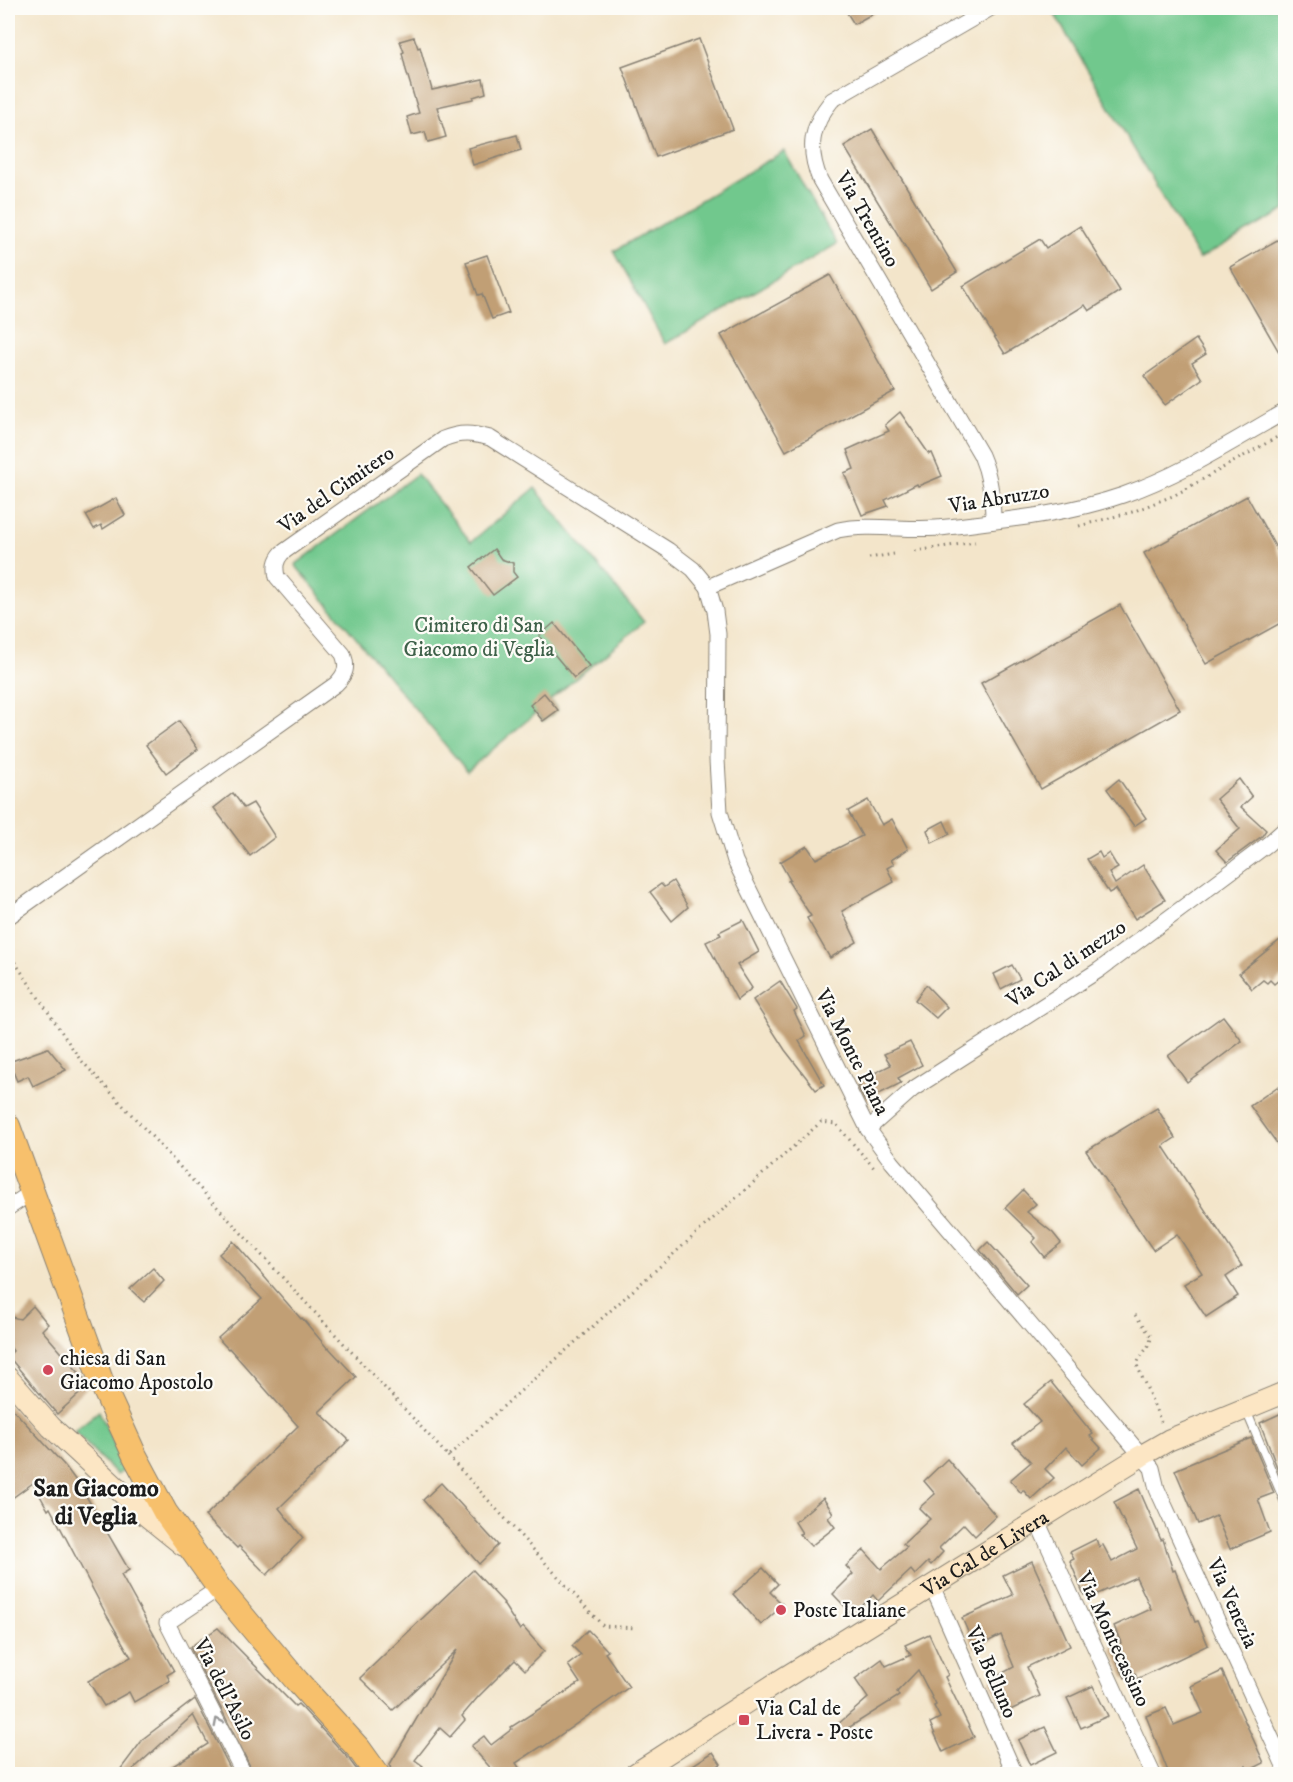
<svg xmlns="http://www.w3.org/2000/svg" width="1293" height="1782" font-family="'IM FELL DW Pica',serif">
<rect width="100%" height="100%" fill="#fdfcf7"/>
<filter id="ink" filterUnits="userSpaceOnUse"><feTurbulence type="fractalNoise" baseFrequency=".0167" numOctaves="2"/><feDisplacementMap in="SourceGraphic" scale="12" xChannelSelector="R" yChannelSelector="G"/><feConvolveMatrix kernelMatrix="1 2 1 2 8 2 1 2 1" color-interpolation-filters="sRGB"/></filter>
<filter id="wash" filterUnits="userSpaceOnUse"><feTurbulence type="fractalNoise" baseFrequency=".008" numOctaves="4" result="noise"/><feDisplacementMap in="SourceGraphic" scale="24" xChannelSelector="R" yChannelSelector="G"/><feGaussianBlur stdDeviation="1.35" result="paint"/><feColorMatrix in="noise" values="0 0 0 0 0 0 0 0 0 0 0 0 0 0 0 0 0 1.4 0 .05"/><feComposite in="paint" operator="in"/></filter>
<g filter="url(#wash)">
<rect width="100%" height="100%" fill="#f3e5ca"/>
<!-- green -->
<g fill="#71c88d" stroke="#467254" stroke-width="1.5">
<polygon points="1051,8 1285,8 1285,210 1199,259"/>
<polygon points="784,151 837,244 665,344 614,251"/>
<polygon points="417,474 471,542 535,488 644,622 550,700 558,710 543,721 536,713 467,771 295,565"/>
<polygon points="99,1411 126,1469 117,1475 74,1431"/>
</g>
<g id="blocks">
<!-- building -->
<g fill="#c19f75">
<polygon points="844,8 883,8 854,24"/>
<polygon points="414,37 418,48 420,47 432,90 483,79 486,93 473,97 473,99 437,107 446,137 428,142 425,132 412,135 407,117 419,113 406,70 402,53 404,52 400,41"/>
<polygon points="699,39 733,129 656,157 622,67"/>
<polygon points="872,129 957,272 931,289 844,146"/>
<polygon points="517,135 521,150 473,165 468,148"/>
<polygon points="1080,226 1120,291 1089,311 1085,305 1005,354 963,286 1040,239 1046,248"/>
<polygon points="1279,239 1286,250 1286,364 1230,267"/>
<polygon points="487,255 509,313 492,319 482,294 478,295 466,262"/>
<polygon points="830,275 895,391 786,451 721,335"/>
<polygon points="1196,339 1206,354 1192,363 1202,379 1165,405 1144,376"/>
<polygon points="900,412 929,454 932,453 942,476 918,486 917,484 885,500 888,506 862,515 844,473 854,469 847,450 889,431 885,425"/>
<polygon points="1247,496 1286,566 1286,620 1206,664 1144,553"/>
<polygon points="116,498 125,515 103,529 101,525 94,529 86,515"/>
<polygon points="494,549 501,559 513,563 513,572 517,577 493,595 471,567"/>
<polygon points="1120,605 1180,710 1041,789 981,683"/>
<polygon points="554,623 589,666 574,678 539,636"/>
<polygon points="544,693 558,710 543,721 530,705"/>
<polygon points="179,721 198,749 166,773 146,745"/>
<polygon points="1119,779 1146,818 1134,826 1107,789"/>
<polygon points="1239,779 1252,797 1241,807 1266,830 1262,836 1227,862 1216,850 1240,829 1216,799"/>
<polygon points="233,793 244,808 253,803 275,837 250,856 214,808"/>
<polygon points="868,800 882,825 892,819 908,849 891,860 894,864 887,868 894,882 842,911 857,942 830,958 807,918 811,916 788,881 790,880 780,862 807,846 816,859 862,836 848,811"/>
<polygon points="944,821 950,834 932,843 927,830"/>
<polygon points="1099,852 1102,858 1109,853 1118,868 1109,873 1115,884 1143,865 1165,900 1135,919 1116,889 1109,893 1087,859"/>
<polygon points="673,881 688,907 672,921 650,892 661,884 664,887"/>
<polygon points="743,920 759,952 737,965 752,988 737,1000 706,942 721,935 719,932"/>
<polygon points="1280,940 1286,948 1286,974 1274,984 1270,980 1267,983 1263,980 1252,989 1239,973"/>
<polygon points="1012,965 1020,979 1001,989 994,974"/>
<polygon points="780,981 797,1009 794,1011 806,1036 799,1041 824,1085 816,1090 785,1050 753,1000"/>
<polygon points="926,985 947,1007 936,1018 915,1000"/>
<polygon points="1223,1016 1242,1041 1187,1082 1168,1056"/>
<polygon points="910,1042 922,1065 898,1078 901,1083 865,1101 858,1087 860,1086 858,1081 891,1065 884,1054"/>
<polygon points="48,1048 66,1070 33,1086 28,1076 17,1081 9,1062"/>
<polygon points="1277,1087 1286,1099 1286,1156 1250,1106"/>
<polygon points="1157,1108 1175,1138 1163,1146 1242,1266 1226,1277 1238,1296 1206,1317 1184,1284 1202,1273 1177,1234 1153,1250 1086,1151"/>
<polygon points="1023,1190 1036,1204 1027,1212 1053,1233 1061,1243 1044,1257 1032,1242 1036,1238 1005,1208"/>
<polygon points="233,1241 301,1319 302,1318 328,1349 329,1348 356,1377 319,1412 349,1440 279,1508 303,1538 267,1575 239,1546 237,1548 205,1516 298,1426 229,1348 228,1349 218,1338 262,1299 219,1254"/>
<polygon points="988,1242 1027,1285 1017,1294 980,1250"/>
<polygon points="153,1268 164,1281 144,1302 130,1289"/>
<polygon points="33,1306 48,1324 42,1330 86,1381 88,1386 57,1414 8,1356 13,1351 8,1344 8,1321 12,1317 20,1319"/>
<polygon points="1051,1382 1093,1434 1090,1436 1101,1448 1082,1465 1066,1447 1045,1469 1054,1478 1031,1499 1023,1490 1021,1493 1010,1480 1031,1462 1013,1443 1040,1422 1024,1404"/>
<polygon points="8,1404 65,1466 82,1489 129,1570 121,1575 174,1671 167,1675 170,1681 134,1702 129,1692 104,1706 88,1681 131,1657 107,1616 50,1508 48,1510 33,1483 8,1501"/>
<polygon points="1286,1411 1286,1488 1285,1488 1260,1423"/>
<polygon points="1251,1438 1274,1493 1258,1499 1270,1532 1230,1549 1216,1516 1198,1524 1175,1470"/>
<polygon points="947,1459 996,1516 975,1536 964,1524 939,1548 943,1552 931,1565 928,1562 915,1575 911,1570 878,1601 873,1595 853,1615 833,1594 853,1574 846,1566 864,1550 881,1569 907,1547 903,1544 930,1519 919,1508 935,1494 924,1481"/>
<polygon points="441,1483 498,1545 479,1564 423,1500"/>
<polygon points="1139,1489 1161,1540 1163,1539 1173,1571 1175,1570 1195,1622 1198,1621 1208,1645 1137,1679 1135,1673 1125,1678 1111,1648 1121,1643 1114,1626 1151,1609 1136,1577 1093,1596 1092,1592 1084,1595 1070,1561 1074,1559 1070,1552 1096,1539 1099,1547 1103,1545 1112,1562 1137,1549 1114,1502"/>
<polygon points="823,1498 833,1513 828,1518 835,1527 811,1546 799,1534 802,1533 795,1522"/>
<polygon points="1032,1561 1070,1646 1027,1667 1040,1696 1006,1712 990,1680 1014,1667 1001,1635 975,1648 962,1618 1013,1595 1003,1575"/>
<polygon points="763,1568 778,1584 770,1592 783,1605 761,1625 733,1594"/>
<polygon points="473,1570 504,1603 503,1604 520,1630 523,1627 544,1651 525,1670 515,1660 478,1697 462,1716 465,1720 450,1737 440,1728 415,1760 423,1766 418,1774 391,1774 390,1764 457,1650 393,1710 360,1678"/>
<polygon points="218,1628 295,1706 298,1704 304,1710 348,1758 360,1774 254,1774 190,1647"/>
<polygon points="588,1630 608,1651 605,1653 629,1687 543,1747 542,1746 516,1763 520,1769 513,1774 496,1774 471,1746 484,1736 491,1745 512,1729 511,1727 580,1683 568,1665 581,1655 572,1646"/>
<polygon points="929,1634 948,1675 945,1677 974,1737 943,1752 930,1723 940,1718 934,1706 936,1705 918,1670 897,1692 899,1696 842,1732 837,1725 868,1698 855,1679 882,1659 886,1666 911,1655 905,1645"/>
<polygon points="1222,1671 1264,1763 1248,1771 1246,1766 1226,1774 1169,1774 1146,1716 1166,1708 1174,1725 1203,1713 1191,1686"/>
<polygon points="1093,1686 1108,1716 1081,1728 1067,1698"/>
<polygon points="195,1699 233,1774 160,1774 208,1744 193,1715 128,1774 117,1774 144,1738"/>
<polygon points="1045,1727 1057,1752 1030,1765 1018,1740"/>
<polygon points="713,1752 721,1764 705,1774 679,1774"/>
</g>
</g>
</g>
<g filter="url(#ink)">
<use href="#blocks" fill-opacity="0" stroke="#888073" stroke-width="1.5"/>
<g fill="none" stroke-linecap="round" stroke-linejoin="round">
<defs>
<polyline id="lane" points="1246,1410 1286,1505"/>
<g id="street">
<path d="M991,8L832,100C811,126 807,148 820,180L981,455C990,476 993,497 993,521"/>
<path d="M708,587L838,530C874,523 912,532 948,527C1006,520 1068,514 1123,495C1181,475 1233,441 1286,411"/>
<path d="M8,917L336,684C346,674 348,667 343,654L277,577C275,567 275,561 282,553L443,439C460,432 472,433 490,438L668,550L693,569L708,587L715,611L718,634L717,760L720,812L735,861L868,1129L892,1162L1152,1468L1157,1489L1286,1770"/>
<polyline points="868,1129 913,1089 1099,970 1268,844 1286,828"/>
<polyline points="8,1208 32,1192"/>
<polyline points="1037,1521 1153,1774"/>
<polyline points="932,1586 1015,1774"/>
<polyline points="219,1588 167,1623 244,1774"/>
</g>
<g id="secondary">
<polyline points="8,1378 51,1427 147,1516 183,1545"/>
<path id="s1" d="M635,1774L781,1680L1141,1456L1169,1440L1286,1392"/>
</g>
<polyline id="primary" points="8,1126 103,1386 135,1456 165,1512 219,1588 297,1681 359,1749 377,1774"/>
</defs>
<!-- lane casing -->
<use href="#lane" stroke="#888073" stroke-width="10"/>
<!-- street casing -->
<use href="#street" stroke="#888073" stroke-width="17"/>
<!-- secondary casing -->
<use href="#secondary" stroke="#888073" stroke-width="23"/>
<!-- primary casing -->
<use href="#primary" stroke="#888073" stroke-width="26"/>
<!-- path -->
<g stroke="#888073" stroke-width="3" stroke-dasharray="1.5 4.5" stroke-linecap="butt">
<polyline points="1079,526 1132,512 1175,495 1286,432"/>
<polyline points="915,551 975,542"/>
<polyline points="869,558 894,554"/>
<polyline points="8,952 79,1058 448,1456 821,1122 836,1124 875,1169"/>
<path d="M1135,1315L1151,1336C1151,1348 1140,1353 1137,1365L1161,1422"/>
<polyline points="448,1456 603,1626 635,1628"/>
</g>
<!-- lane -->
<use href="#lane" stroke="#fff" stroke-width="8"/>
<!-- street -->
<use href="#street" stroke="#fff" stroke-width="15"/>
<!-- secondary -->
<use href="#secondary" stroke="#fce6c4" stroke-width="21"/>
<!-- primary -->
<use href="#primary" stroke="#f7c06c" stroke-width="24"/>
</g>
<!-- one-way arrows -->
<defs><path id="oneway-chevron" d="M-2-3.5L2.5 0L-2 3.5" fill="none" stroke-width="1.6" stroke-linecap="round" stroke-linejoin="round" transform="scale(1.5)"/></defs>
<use stroke="#999" href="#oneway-chevron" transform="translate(218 1722) rotate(-117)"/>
</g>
<!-- markers -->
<g fill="#d1495b" stroke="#fdfcf7" stroke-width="2">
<circle cx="48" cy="1370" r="6"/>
<circle cx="781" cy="1610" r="6"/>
<rect x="738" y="1714" width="12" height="12" rx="3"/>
</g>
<g text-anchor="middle" stroke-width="4.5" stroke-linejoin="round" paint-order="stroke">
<!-- street labels -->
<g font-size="21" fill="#1c1c1c" stroke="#fdfcf7">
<text transform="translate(868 219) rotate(60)" y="7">Via Trentino</text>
<text transform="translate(336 489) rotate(-35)" y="7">Via del Cimitero</text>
<text transform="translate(999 498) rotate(-9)" y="7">Via Abruzzo</text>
<text transform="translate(1066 963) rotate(-34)" y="7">Via Cal di mezzo</text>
<text transform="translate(853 1052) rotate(63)" y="7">Via Monte Piana</text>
<text dy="7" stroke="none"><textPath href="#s1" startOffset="414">Via Cal de Livera</textPath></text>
<text transform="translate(1233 1603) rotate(66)" y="7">Via Venezia</text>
<text transform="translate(1114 1639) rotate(65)" y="7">Via Montecassino</text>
<text transform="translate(992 1672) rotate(66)" y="7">Via Belluno</text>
<text transform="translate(225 1689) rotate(63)" y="7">Via dell'Asilo</text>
</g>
<!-- park labels -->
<g font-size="21" fill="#3e6149" stroke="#fdfcf7">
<text x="479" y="632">Cimitero di San<tspan x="479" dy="24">Giacomo di Veglia</tspan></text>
</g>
<!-- poi labels -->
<g font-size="21" fill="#1c1c1c" stroke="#fdfcf7" text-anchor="start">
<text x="60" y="1365">chiesa di San<tspan x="60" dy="24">Giacomo Apostolo</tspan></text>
<text x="793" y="1617">Poste Italiane</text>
<text x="756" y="1715">Via Cal de<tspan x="756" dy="24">Livera - Poste</tspan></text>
</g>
<!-- quarter labels -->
<g font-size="24" font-weight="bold" fill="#1c1c1c" stroke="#fdfcf7">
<text x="96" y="1496">San Giacomo<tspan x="96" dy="28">di Veglia</tspan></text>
</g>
</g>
<!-- margin -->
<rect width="1293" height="1782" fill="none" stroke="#fdfcf7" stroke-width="30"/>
</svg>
